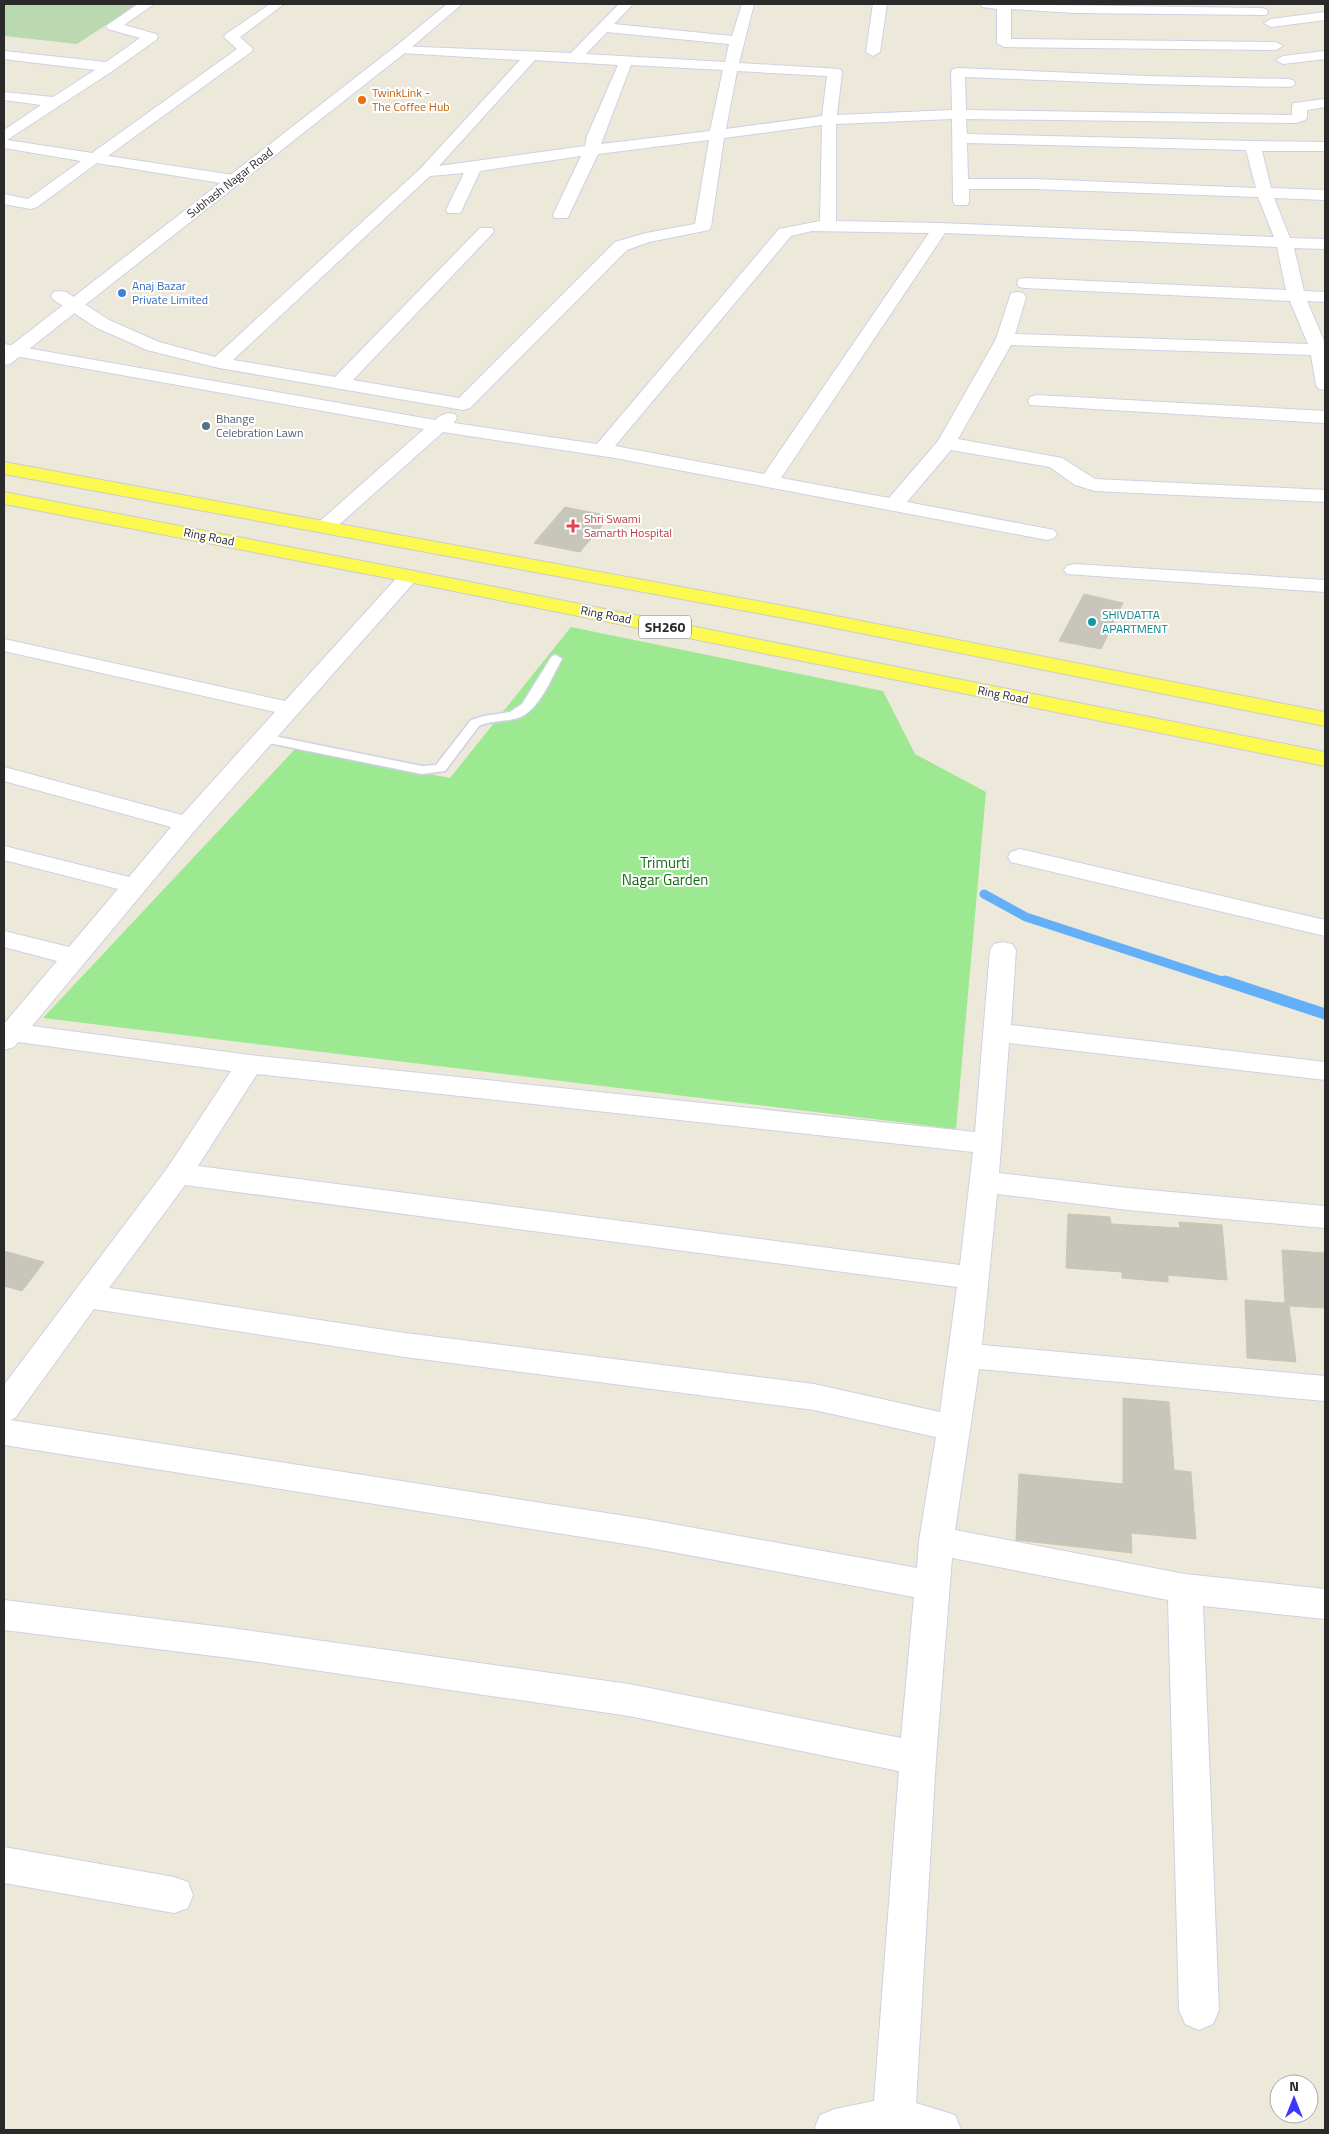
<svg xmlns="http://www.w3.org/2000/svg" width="1329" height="2134" font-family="'Titillium Web',sans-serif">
<rect width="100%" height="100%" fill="#ede9da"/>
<!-- green -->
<polygon fill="#9ce992" points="571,627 883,691 915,754 986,792 956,1129 43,1018 296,748 450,778"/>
<!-- cemetery -->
<polygon fill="#bbd9b0" points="4,4 138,4 77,44 4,36"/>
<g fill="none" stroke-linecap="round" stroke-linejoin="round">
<!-- stream-far1 -->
<polyline stroke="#64b0f8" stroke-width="9" points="984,894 1026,917 1228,983"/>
<!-- stream -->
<polyline stroke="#64b0f8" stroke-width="11" points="1225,981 1325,1014"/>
</g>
<!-- building -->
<g fill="#c8c6ba" stroke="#c9c6b4">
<polygon points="565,507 610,516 580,552 534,543"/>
<polygon points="1084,594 1123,603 1101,649 1059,641"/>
<polygon points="1068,1214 1110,1217 1111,1224 1180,1228 1179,1222 1222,1225 1227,1280 1168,1275 1168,1282 1122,1278 1122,1272 1066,1268"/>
<polygon points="1282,1250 1325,1253 1325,1308 1289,1306 1296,1362 1247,1358 1245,1300 1285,1303"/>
<polygon points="4,1251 44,1262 22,1291 4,1286"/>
<polygon points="1123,1398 1169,1402 1174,1470 1191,1472 1196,1539 1131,1533 1132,1553 1016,1540 1019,1474 1123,1484"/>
</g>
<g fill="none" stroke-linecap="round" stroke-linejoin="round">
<defs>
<path id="service" d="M556,655L562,659C551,678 540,710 518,718C505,722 492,720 479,726L445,771L422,774L264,742L258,738L264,734L422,766L436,765L471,720L484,716L510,712L522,704L552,656Z"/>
<g id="minor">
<polygon points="138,4 154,4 124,25 156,34 158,37 156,40 114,70 7,140 92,153 237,49 224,37 226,34 270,4 284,4 240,37 253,49 251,52 108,156 233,175 239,177 241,180 239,183 233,185 97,163 37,207 31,209 4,204 4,194 28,199 81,161 4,148 4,130 41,105 4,100 4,92 53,97 95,70 4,59 4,51 106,62 140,38 108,29 106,26"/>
<path d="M619,4H633L614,24L732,36L742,4H754L739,63L840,69L842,72L837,115L952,110L951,72L953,69L958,68L1146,76L1288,79L1293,80L1295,83L1293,86L1288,87L1146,84L965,77L966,110L1292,115V106L1294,103L1325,99V107L1307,110V117L1305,120L1296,123L966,119L967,134L1253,141L1325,142V151H1262L1271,188L1325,190V200L1274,198L1290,238L1325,239V249L1294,248L1304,291L1325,292V302L1307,301L1325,343V390L1319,389L1316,385L1311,355L1011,345L958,439L1062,458L1095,479L1325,490V502L1095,491L1075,485L1050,467L951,450L907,502L1054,530L1057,534L1054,538L1047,540L615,458L443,432L333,530L326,532L319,530L316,526L319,522L424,429L4,354V344L435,420C442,414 446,412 455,414L457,418L454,423L597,444L779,229L820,221L822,125L724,138L711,227L709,230L649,242L627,250L470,408L463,410L219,368L147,350L97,328L54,300L51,296L54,292L60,291L66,292L109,320L159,342L215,357L420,169L520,60L401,53L394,49L396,46L571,53ZM607,32L729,44L725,62L586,54ZM535,60L618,65L587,136L585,146L439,166ZM631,65L723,70L710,131L601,144ZM737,71L827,76L822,116L726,129ZM952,119L953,202L955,205H967L969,202V189H1034L1258,197L1274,237L940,223L836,221V124ZM709,140L695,224L646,233L615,242L459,398L353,380L492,234L494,231L492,228H480L335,377L233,360L430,176L464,173L446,210L448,213H460L462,210L480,171L581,156L553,215L555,218H567L569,215L598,154ZM967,143L1246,150L1256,188L1034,179H968ZM812,231L929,233L764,474L615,446L791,236ZM945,233L1277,247L1286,290L1025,278L1019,279L1017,283L1019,287L1025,288L1290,301L1308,344L1015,334L1026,297L1023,293L1017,292L1011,293L996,339L938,441L889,498L781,478Z"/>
<polygon points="873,4 887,4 880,52 873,56 866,52"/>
<polygon points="981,4 1261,8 1266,9 1268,12 1266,15 1074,13 1011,9 1011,39 1276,42 1283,46 1276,50 1004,47 997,43 997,9 982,7"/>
<polygon points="1325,12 1325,20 1271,27 1264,23 1271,19"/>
<polygon points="1325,51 1325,59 1283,64 1276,60 1283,56"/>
<polygon points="1037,395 1325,411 1325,423 1030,405 1028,401 1030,397"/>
<polygon points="1074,564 1325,580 1325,592 1067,574 1064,570 1067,566"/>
<path d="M409,570L416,572L419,576L416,580L196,829L32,1026L250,1055L975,1132L990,950L994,944L1003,942L1012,944L1016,950L1011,1025L1325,1062V1080L1009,1043L999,1173L1128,1188L1325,1206V1228L1128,1210L997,1194L982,1345L1325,1376V1401L979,1369L955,1530L1185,1574L1325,1589V1619L1203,1606L1219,2010L1213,2024L1199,2030L1185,2024L1179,2010L1168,1600L952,1558L936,1758L916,2103L955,2115L961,2130H814L820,2115L835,2109L874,2101L899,1771L629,1716L238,1659L4,1630V1600L238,1629L629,1684L901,1738L914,1597L645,1547L4,1445V1385L168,1167L231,1071L18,1042L14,1047L4,1050V1024L57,961L4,947V931L69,947L118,889L4,860V846L129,877L171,827L4,781V767L182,815L275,712L4,651V639L285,701L402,572ZM257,1074L973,1152L960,1265L198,1166ZM185,1185L957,1287L940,1412L814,1384L405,1333L109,1288ZM94,1309L405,1357L814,1410L936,1437L919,1541L917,1568L645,1519L10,1420L15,1418Z"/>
<polygon points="1020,849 1325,920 1325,936 1011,862 1008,857 1011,852"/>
<polygon points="4,1847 174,1877 188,1882 193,1895 188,1908 174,1913 4,1883"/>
</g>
<polygon id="tertiary" points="447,4 462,4 406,52 10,364 4,365 4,351 396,46"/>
<g id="primary">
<polygon points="4,462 795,608 1325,712 1325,726 795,620 4,474"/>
<polygon points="4,492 409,570 1325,752 1325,766 409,582 4,504"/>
</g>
</defs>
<!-- service casing -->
<use href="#service" stroke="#d0cfe4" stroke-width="3"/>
<!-- minor casing -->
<use href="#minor" stroke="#d0cfe4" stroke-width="2"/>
<!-- tertiary casing -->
<use href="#tertiary" stroke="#d0cfe4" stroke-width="2"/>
<!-- primary casing -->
<use href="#primary" stroke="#ccc" stroke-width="2"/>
<!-- service -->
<use href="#service" fill="#fff" fill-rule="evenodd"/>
<!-- minor -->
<use href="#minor" fill="#fff" fill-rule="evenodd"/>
<!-- tertiary -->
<use href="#tertiary" fill="#fff" fill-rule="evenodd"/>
<!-- primary -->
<use href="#primary" fill="#fcfa50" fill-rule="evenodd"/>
</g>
<!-- markers -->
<circle fill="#e8710a" stroke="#fff" stroke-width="2" cx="362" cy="100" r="5"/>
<circle fill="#3f7fe0" stroke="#fff" stroke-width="2" cx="122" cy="293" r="5"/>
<circle fill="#5c6f8a" stroke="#fff" stroke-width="2" cx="206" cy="426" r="5"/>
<path fill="#e0444e" stroke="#fff" stroke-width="2" d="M570.5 518.5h5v5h5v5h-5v5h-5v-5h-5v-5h5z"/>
<circle fill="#0f9aa8" stroke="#fff" stroke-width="2" cx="1092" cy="622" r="5"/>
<g text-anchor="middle" stroke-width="4" stroke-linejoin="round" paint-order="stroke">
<!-- far-food labels -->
<g font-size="12" fill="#c56008" stroke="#fff" text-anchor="start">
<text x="372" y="97">TwinkLink -<tspan x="372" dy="14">The Coffee Hub</tspan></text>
</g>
<!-- far-street labels -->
<g font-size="12" fill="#2a2a2a" stroke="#fff">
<text transform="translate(230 183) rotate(-38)" y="4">Subhash Nagar Road</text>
<text transform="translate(209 537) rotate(11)" y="4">Ring Road</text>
<text transform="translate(606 615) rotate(11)" y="4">Ring Road</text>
<text transform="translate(1003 695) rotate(11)" y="4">Ring Road</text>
</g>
<!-- far-shop labels -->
<g font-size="12" fill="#366cbe" stroke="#fff" text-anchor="start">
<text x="132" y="290">Anaj Bazar<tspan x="132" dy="14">Private Limited</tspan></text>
</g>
<!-- far-service labels -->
<g font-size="12" fill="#4e5e75" stroke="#fff" text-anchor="start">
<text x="216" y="423">Bhange<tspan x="216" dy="14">Celebration Lawn</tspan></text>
</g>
<!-- far-health labels -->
<g font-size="12" fill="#be3a42" stroke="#fff" text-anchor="start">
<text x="584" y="523">Shri Swami<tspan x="584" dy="14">Samarth Hospital</tspan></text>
</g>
<!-- far-culture labels -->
<g font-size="12" fill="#0d838f" stroke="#fff" text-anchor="start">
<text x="1102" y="619">SHIVDATTA<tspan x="1102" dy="14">APARTMENT</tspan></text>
</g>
<!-- shield labels -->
<rect fill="#fff" stroke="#6a6a6a" stroke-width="1" x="639" y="615.5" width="52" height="23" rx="4"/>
<g font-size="14" font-weight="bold" fill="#2a2a2a">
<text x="665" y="632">SH260</text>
</g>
<!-- park labels -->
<g font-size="15" fill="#146d15" stroke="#fff">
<text x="665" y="868">Trimurti<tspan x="665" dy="17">Nagar Garden</tspan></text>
</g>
</g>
<!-- border -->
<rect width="1329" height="2134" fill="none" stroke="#2a2a2a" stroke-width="10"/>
<!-- north arrow -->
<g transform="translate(1294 2099)"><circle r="24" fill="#ffffff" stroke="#aaaaaa"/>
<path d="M0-4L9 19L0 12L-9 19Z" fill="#3d36ff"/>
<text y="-8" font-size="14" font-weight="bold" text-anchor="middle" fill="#2a2a2a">N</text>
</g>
</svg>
